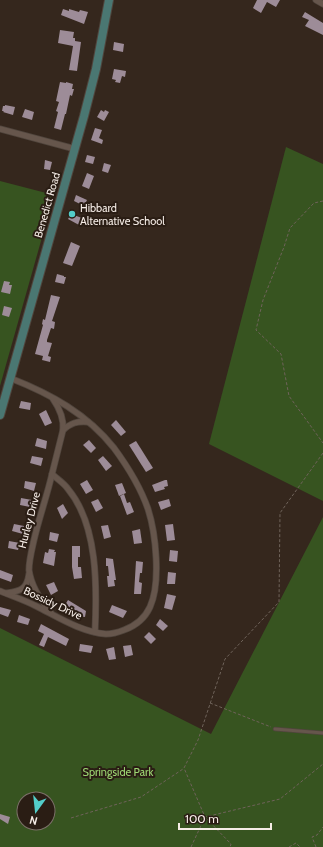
<svg xmlns="http://www.w3.org/2000/svg" width="323" height="847" font-family="Cabin,sans-serif">
<rect width="100%" height="100%" fill="#35271d"/>
<!-- green -->
<g fill="#375420" fill-rule="evenodd">
<polygon points="286,147 323,164 323,501 209,444"/>
<polygon points="0,181 54,195 0,386"/>
<path d="M323,517V847H0V628L211,734ZM24,799H48V823H24Z"/>
</g>
<!-- building -->
<g fill="#9d8c98">
<polygon points="257,0 280,0 276,7 267,2 261,13 253,8"/>
<polygon points="63,9 69,11 69,9 79,12 80,10 88,12 84,24 61,15"/>
<polygon points="305,12 323,23 323,35 305,26 309,20 302,17"/>
<polygon points="60,30 74,32 73,38 75,38 75,41 81,42 77,71 69,70 73,46 58,43"/>
<polygon points="114,42 124,44 123,52 113,50"/>
<polygon points="114,69 126,71 125,77 122,76 120,83 115,82 116,80 112,79"/>
<polygon points="60,82 66,83 66,82 73,84 72,89 74,89 72,96 70,95 66,114 65,114 61,130 54,128 58,112 56,111 59,102 56,101"/>
<polygon points="5,105 15,107 13,115 3,112 4,111 2,111 3,106 5,106"/>
<polygon points="25,109 34,112 32,120 22,117"/>
<polygon points="101,110 104,112 105,110 109,112 104,121 97,117"/>
<polygon points="95,128 102,130 99,138 103,140 102,144 91,140"/>
<polygon points="87,155 95,157 93,164 85,162"/>
<polygon points="45,160 52,162 50,170 44,169"/>
<polygon points="104,163 111,165 108,173 102,171"/>
<polygon points="87,173 94,176 89,189 82,186"/>
<polygon points="76,195 87,200 84,206 74,201"/>
<polygon points="71,214 82,218 79,225 68,219"/>
<polygon points="71,242 80,246 72,266 63,263"/>
<polygon points="57,274 64,276 64,277 66,277 64,284 55,282"/>
<polygon points="4,281 10,282 9,285 12,285 10,294 1,292"/>
<polygon points="51,295 60,297 52,321 55,322 54,329 51,328 47,340 47,342 52,343 48,356 51,357 50,362 42,360 43,356 35,354 43,325 42,324 43,319 45,320"/>
<polygon points="4,306 12,308 9,317 2,315"/>
<polygon points="21,401 31,403 30,410 19,408"/>
<polygon points="46,410 52,423 45,426 39,414"/>
<polygon points="116,420 126,432 121,436 111,425"/>
<polygon points="37,438 47,441 46,449 35,446"/>
<polygon points="89,440 96,448 91,453 83,445"/>
<polygon points="136,441 153,468 146,472 129,445"/>
<polygon points="32,456 43,458 41,466 30,463"/>
<polygon points="103,456 112,466 106,471 98,460"/>
<polygon points="87,480 93,490 86,494 80,484"/>
<polygon points="165,480 167,480 168,486 164,487 165,489 155,492 152,485"/>
<polygon points="25,481 36,483 34,491 24,488"/>
<polygon points="122,483 126,493 119,496 115,485"/>
<polygon points="124,494 127,503 130,502 134,512 127,515 120,496"/>
<polygon points="21,498 32,500 30,507 20,505"/>
<polygon points="98,499 103,508 96,512 91,502"/>
<polygon points="169,499 171,506 161,510 158,502"/>
<polygon points="63,504 68,513 62,519 57,508"/>
<polygon points="14,524 24,526 23,534 12,531"/>
<polygon points="173,524 175,540 167,541 165,525"/>
<polygon points="108,525 111,537 104,539 101,526"/>
<polygon points="140,529 142,543 134,544 132,531"/>
<polygon points="50,532 59,534 57,542 49,540"/>
<polygon points="9,541 20,543 18,550 8,548"/>
<polygon points="72,546 80,546 80,557 78,557 78,567 81,567 82,578 74,579 72,567"/>
<polygon points="49,549 55,550 54,552 56,552 54,566 43,563 45,552 48,553"/>
<polygon points="170,550 178,551 177,562 169,561"/>
<polygon points="106,558 113,559 116,580 114,580 115,586 108,587 107,576 109,576 108,566 106,566"/>
<polygon points="136,561 143,562 142,573 140,573 139,582 142,583 141,594 134,594"/>
<polygon points="0,570 13,575 11,582 0,578"/>
<polygon points="168,572 176,573 175,584 167,584"/>
<polygon points="54,582 58,591 51,595 46,585"/>
<polygon points="167,594 176,596 172,610 164,608"/>
<polygon points="68,600 86,611 85,617 78,616 67,609 68,607 65,605"/>
<polygon points="112,605 127,611 123,618 109,612"/>
<polygon points="0,607 11,610 8,617 0,614"/>
<polygon points="19,615 30,619 28,625 17,622"/>
<polygon points="160,619 168,626 163,631 156,625"/>
<polygon points="41,624 69,639 66,646 48,637 44,647 39,645 44,634 38,631"/>
<polygon points="149,632 156,639 151,644 144,637"/>
<polygon points="80,644 93,646 91,653 79,651"/>
<polygon points="131,645 133,655 125,657 123,646"/>
<polygon points="114,647 116,659 109,660 106,649"/>
<polygon points="0,814 10,817 8,824 0,819"/>
</g>
<g fill="none" stroke-linecap="round" stroke-linejoin="round">
<defs>
<polyline id="lane" points="275,729 323,733"/>
<g id="street">
<polyline points="316,0 323,4"/>
<polyline points="0,129 75,149"/>
<path d="M53,399C60,409 64,418 63,430"/>
<path d="M88,422C77,421 71,423 63,430L52,474C57,479 64,483 68,489C98,525 97,587 95,632"/>
<path d="M0,591C12,596 24,600 36,606C58,617 81,632 106,634C112,634 119,632 124,630C135,626 145,618 150,607C161,583 156,534 148,509C140,486 128,467 114,448C87,414 51,394 10,378"/>
<path d="M7,593C21,591 27,589 29,574"/>
<path d="M51,613C41,601 31,586 29,570C29,560 32,549 34,540C39,518 47,496 52,474"/>
</g>
<polyline id="secondary" points="0,415 84,116 96,69 109,0"/>
</defs>
<!-- lane casing -->
<use href="#lane" stroke="#50453d" stroke-width="4.5"/>
<!-- street casing -->
<use href="#street" stroke="#50453d" stroke-width="7"/>
<!-- secondary casing -->
<use href="#secondary" stroke="#50453d" stroke-width="10"/>
<!-- path -->
<g stroke="#6f635a" stroke-width="1" stroke-dasharray="3 2" stroke-linecap="butt">
<polyline points="323,201 314,203 290,228 284,247 263,300 256,330 281,354 289,396 323,443"/>
<polyline points="323,453 280,513 279,602 225,659 198,740 184,768 205,817 280,799 323,764"/>
<polyline points="210,703 271,727"/>
<polyline points="71,818 141,797 183,769"/>
<polyline points="191,847 205,817 231,844 230,847"/>
<polyline points="289,847 296,843 300,847"/>
<polyline points="316,847 312,837 317,835 323,827"/>
</g>
<!-- lane -->
<use href="#lane" stroke="#66564c" stroke-width="3"/>
<!-- street -->
<use href="#street" stroke="#66564c" stroke-width="5.5"/>
<!-- secondary -->
<use href="#secondary" stroke="#4a7772" stroke-width="8"/>
</g>
<!-- markers -->
<circle fill="#53cdc9" stroke="#2a1d14" stroke-width="1.5" cx="72" cy="214" r="4"/>
<g text-anchor="middle" stroke-width="4" stroke-linejoin="round" paint-order="stroke">
<!-- street labels -->
<g font-size="11" fill="#f5ece6" stroke="#2a1d14">
<text transform="translate(47 205) rotate(-74)" y="4">Benedict Road</text>
<text transform="translate(29 520) rotate(-75)" y="4">Hurley Drive</text>
<text transform="translate(53 603) rotate(25)" y="4">Bossidy Drive</text>
</g>
<!-- poi labels -->
<g font-size="11" fill="#f5ece6" stroke="#2a1d14" text-anchor="start">
<text x="80" y="212">Hibbard<tspan x="80" dy="13">Alternative School</tspan></text>
</g>
<!-- park labels -->
<g font-size="11" fill="#9dd773" stroke="#2a1d14">
<text x="118" y="776">Springside Park</text>
</g>
</g>
<!-- north arrow -->
<g transform="translate(36 811) rotate(195)"><circle r="19" fill="#2a1d14" stroke="#7b7068"/>
<path d="M0-3L7 15L0 10L-7 15Z" fill="#53cdc9"/>
<text y="-6" font-size="11" font-weight="bold" text-anchor="middle" fill="#f5ece6">N</text>
</g>
<!-- scale -->
<path d="M179 823v6h92v-6" fill="none" stroke="#f5ece6" stroke-width="2"/>
<text x="185" y="823" font-size="12" fill="#f5ece6" stroke="#2a1d14" stroke-width="3" paint-order="stroke">100 m</text>
</svg>
